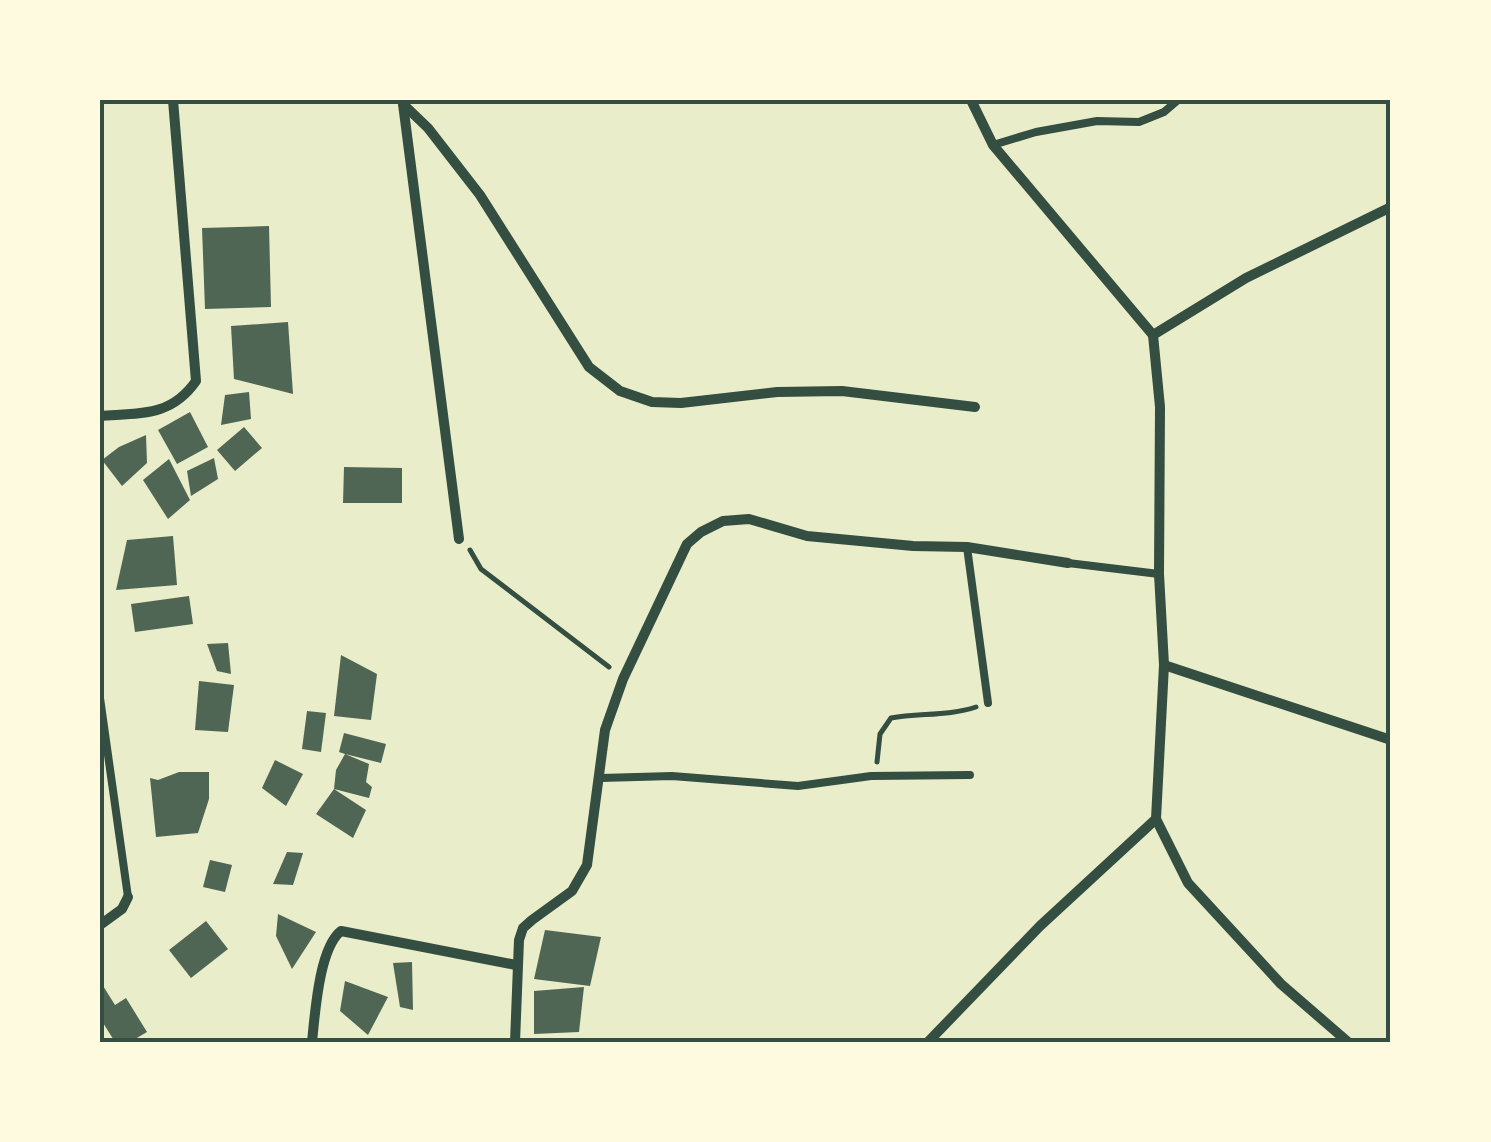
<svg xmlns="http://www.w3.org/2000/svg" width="1491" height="1142" font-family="'Asap Condensed',sans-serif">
<rect width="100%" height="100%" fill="#e9edc9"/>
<!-- building -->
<g fill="#4f6655">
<polygon points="269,226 271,307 205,309 202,228"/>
<polygon points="288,322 293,394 234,379 231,326"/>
<polygon points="249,392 251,419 221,425 225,395"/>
<polygon points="190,412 208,447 177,464 158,430"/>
<polygon points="244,427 262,448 235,471 217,450"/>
<polygon points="146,435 147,463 122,486 102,460 119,447"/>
<polygon points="214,458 218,479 191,496 187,471"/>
<polygon points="169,459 190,500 168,519 143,480"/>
<polygon points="344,467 402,468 402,503 343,503"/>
<polygon points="173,536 177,585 116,590 127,540"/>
<polygon points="189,596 193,624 135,632 131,604"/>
<polygon points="228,643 231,674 217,671 207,644"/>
<polygon points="341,655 377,674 371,720 334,716"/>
<polygon points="199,681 234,685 228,732 195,730"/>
<polygon points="307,711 326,713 321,752 302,749"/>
<polygon points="344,733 386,744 381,763 345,754 369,764 366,782 372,787 369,798 334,789 366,810 353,838 316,814 334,789 336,770 345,754 339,752"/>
<polygon points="275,760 303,774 286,806 262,788"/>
<polygon points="179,772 209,772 209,799 198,833 156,837 150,778 158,780"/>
<polygon points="287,852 303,853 293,885 273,884"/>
<polygon points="210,860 232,865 225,892 203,887"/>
<polygon points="278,914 316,932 292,969 276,936"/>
<polygon points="206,921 228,949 191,978 169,950"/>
<polygon points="545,930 601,937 590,986 534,979"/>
<polygon points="412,962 413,1010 400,1007 393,963"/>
<polygon points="100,981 115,1005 126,998 147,1032 130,1042 115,1042 100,1018"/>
<polygon points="345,981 388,997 368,1035 340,1011"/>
<polygon points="584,987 579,1032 534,1034 534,991"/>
</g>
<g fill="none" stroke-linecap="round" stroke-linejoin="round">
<!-- path -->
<g stroke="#344e41" stroke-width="5">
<polyline points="470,550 481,569 609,667"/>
<path d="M877,762L880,734L891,718C919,713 949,716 976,707"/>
</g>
<!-- service -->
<g stroke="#344e41" stroke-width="8">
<polyline points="993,145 1036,132 1097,121 1139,122 1164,112 1178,100"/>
<polyline points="967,547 988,703"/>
<polyline points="1068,563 1159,574"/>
<polyline points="100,698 128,897"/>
<polyline points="601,778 672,776 798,786 871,776 970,775"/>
</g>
<!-- minor -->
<g stroke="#344e41" stroke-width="10">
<polyline points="971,100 993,145 1153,335"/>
<polyline points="403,104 428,128 480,195 589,367 620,391 652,402 681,403 777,392 842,391 975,407"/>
<polyline points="403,104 459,539"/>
<polyline points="1153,335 1246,278 1391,207"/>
<path d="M100,416C140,413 171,417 196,381L173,100"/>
<polyline points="1164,665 1391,740"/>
<polyline points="1156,819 1188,883 1281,984 1348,1042"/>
<polyline points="100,925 122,909 128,897"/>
<path d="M312,1042C315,1014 319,948 341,931L516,965"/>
<polyline points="515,1042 519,940 523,928 532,920 572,891 587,865 605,730 623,679 687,544 701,532 723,521 749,519 807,536 913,546 967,547 1068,563"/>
<polyline points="928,1042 1040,926 1156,819 1164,665 1159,574 1160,407 1153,335"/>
</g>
</g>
<!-- border -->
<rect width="1491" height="1142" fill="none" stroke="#fefae0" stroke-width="205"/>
<rect x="102" y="102" width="1286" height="938" fill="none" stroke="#344e41" stroke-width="4"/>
</svg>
